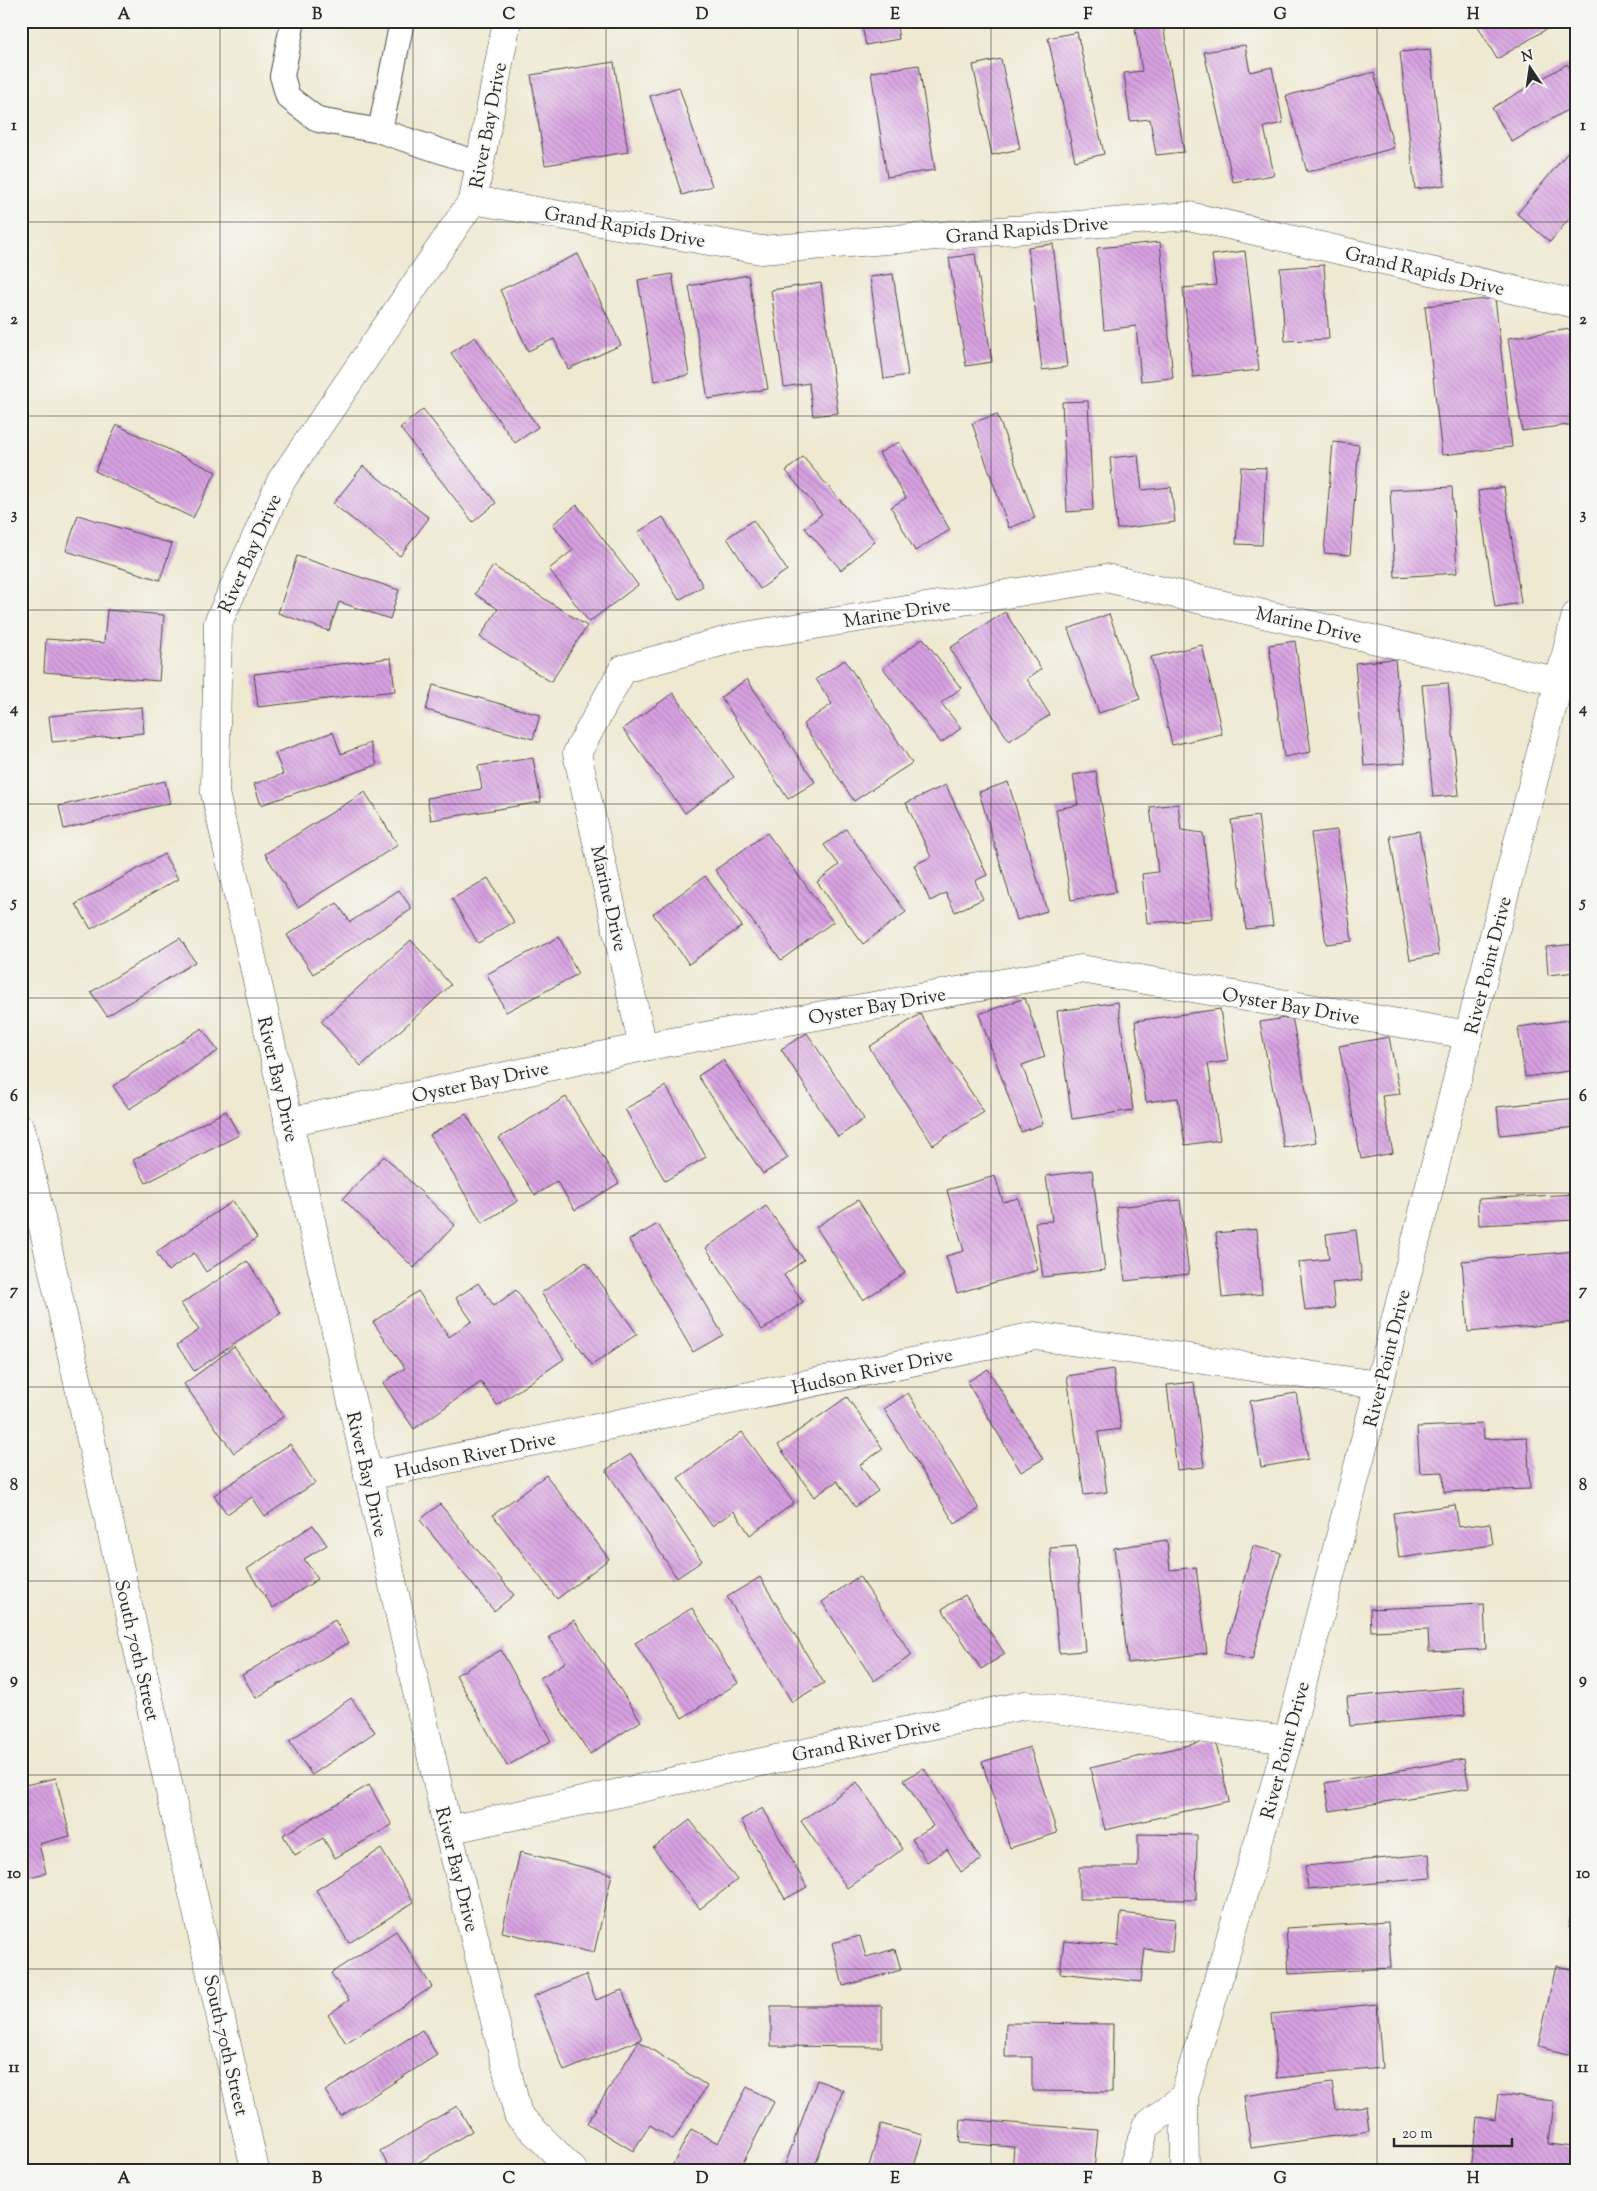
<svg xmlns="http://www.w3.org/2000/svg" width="1597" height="2191" font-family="'Sorts Mill Goudy',serif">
<defs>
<pattern id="building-back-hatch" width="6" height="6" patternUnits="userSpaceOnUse" patternTransform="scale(1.25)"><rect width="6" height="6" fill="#d8a1e2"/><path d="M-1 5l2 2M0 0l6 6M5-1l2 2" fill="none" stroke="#af83b7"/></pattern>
</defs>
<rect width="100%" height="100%" fill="#f6f6f2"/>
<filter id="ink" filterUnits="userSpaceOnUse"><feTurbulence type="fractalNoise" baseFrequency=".02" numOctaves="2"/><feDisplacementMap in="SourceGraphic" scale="10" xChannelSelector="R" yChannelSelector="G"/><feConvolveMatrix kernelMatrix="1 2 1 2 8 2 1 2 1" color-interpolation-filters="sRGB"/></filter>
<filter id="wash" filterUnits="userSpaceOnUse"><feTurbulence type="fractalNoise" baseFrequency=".0096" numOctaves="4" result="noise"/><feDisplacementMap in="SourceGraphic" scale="20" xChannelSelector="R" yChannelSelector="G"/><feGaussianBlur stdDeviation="1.12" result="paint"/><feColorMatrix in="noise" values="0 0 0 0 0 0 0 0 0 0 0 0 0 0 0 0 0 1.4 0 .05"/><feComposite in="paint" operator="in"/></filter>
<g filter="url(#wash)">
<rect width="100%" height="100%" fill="#efe9d2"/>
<g id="blocks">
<!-- building -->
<g fill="url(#building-back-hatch)">
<polygon points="861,21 896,21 899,39 866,45"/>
<polygon points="1475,21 1560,21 1497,59"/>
<polygon points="1163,25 1184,152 1156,155 1150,119 1130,121 1124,73 1142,71 1135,29"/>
<polygon points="1077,32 1104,154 1075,161 1048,38"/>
<polygon points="1245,45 1250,72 1272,67 1283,123 1264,127 1274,175 1233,182 1204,52"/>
<polygon points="1430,49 1445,185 1415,189 1400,52"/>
<polygon points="1001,59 1020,149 992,155 973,65"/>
<polygon points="614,62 628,152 545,165 531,75"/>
<polygon points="1567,64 1576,77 1576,105 1512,142 1492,108"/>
<polygon points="919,65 935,170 887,177 871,72"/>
<polygon points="1374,72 1394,148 1307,172 1286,96"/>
<polygon points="679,87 712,186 682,195 650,96"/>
<polygon points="1569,151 1576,156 1576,210 1550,242 1517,214"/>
<polygon points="1160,242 1173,378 1141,381 1136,326 1104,330 1097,248"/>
<polygon points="1053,244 1067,367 1042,370 1028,247"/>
<polygon points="1245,251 1259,370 1193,377 1183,288 1216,285 1212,255"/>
<polygon points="578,254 621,345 568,369 554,339 528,351 500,290"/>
<polygon points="975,254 992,362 966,366 949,258"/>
<polygon points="1324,265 1329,339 1285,341 1280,268"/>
<polygon points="672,274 689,375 654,381 638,280"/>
<polygon points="893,274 908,375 884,379 870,277"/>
<polygon points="748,275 768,389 708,399 689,286"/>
<polygon points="821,283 838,413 813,416 809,383 784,387 771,290"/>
<polygon points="1495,298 1512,447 1442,455 1425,306"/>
<polygon points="1571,329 1576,360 1576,424 1522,431 1508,338"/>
<polygon points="475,337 538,427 515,443 451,353"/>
<polygon points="1088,401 1093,510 1067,512 1062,402"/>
<polygon points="423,409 496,503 473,522 400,428"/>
<polygon points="997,414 1035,518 1009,528 972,423"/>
<polygon points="117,425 216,472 193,518 95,471"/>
<polygon points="899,442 950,530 915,551 891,507 906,498 879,453"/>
<polygon points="1333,442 1359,445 1350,555 1324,553"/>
<polygon points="1138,455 1142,490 1171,487 1175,522 1117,529 1110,458"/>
<polygon points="803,457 875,541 841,570 805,528 822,514 786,471"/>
<polygon points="363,466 429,518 400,556 333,504"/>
<polygon points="1241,467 1266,468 1262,545 1236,544"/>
<polygon points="1452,487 1457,573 1395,577 1390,490"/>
<polygon points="1504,487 1521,603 1495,607 1478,491"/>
<polygon points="577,505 638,585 589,622 549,569 573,550 553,524"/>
<polygon points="78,515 172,544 160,580 66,551"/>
<polygon points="663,517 703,586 679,600 638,532"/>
<polygon points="753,520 787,570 760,589 727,538"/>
<polygon points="297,556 399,590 390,619 339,602 329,631 278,613"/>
<polygon points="493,566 587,626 551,682 480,637 498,609 475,594"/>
<polygon points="107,610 164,615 159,681 44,672 46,639 104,643"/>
<polygon points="1005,612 1041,669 1027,679 1050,715 1009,741 950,648"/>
<polygon points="1109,614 1140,699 1099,713 1068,629"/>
<polygon points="923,638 961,688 941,703 961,728 941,743 883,668"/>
<polygon points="1295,641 1311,752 1284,757 1269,645"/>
<polygon points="1202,645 1222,734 1172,745 1151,657"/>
<polygon points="391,658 395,691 258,707 254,674"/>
<polygon points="1395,659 1405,763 1364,766 1355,663"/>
<polygon points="845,660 912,763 854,801 803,724 832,704 816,679"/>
<polygon points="747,679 815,782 788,799 721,697"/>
<polygon points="1448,683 1459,795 1433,797 1422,685"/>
<polygon points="433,685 540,715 533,739 426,710"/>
<polygon points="673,693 734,777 685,813 623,729"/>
<polygon points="142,707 144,733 52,742 49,716"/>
<polygon points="333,732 341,754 370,743 377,765 261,805 254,784 283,774 275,753"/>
<polygon points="533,758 541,802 431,820 427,798 482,789 478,766"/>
<polygon points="1096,771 1116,892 1071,900 1056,809 1078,805 1073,775"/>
<polygon points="165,781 170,803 64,829 59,806"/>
<polygon points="1008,782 1047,911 1017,920 979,792"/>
<polygon points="946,785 987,875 975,881 983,899 955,912 946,893 930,901 914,865 931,857 906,803"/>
<polygon points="365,792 398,845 298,907 265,854"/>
<polygon points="1178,804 1181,830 1203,833 1213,918 1147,923 1142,874 1158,872 1150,807"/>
<polygon points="1258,816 1273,926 1246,929 1231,820"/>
<polygon points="846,829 906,912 863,944 817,882 839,865 824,845"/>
<polygon points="1337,830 1352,941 1326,944 1311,833"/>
<polygon points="1419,831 1439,955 1410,960 1390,836"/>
<polygon points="767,833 833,922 781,960 715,870"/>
<polygon points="164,854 178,879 91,929 76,904"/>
<polygon points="705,876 742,926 689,964 653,914"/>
<polygon points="488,878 514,922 478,943 452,899"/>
<polygon points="399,890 412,909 313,974 287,935 337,903 350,922"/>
<polygon points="559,937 578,974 506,1012 487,974"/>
<polygon points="180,938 195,962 107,1016 91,992"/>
<polygon points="411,940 451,985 361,1066 321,1021"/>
<polygon points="1576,944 1576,972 1548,975 1546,947"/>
<polygon points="1025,998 1045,1057 1022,1065 1043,1124 1021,1132 979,1014"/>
<polygon points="1118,1002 1133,1110 1072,1119 1057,1011"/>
<polygon points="1220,1009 1228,1061 1208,1064 1220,1140 1185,1145 1178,1098 1146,1102 1135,1021"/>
<polygon points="920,1014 984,1112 933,1145 869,1047"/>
<polygon points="1292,1017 1316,1142 1284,1148 1260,1022"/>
<polygon points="1576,1019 1576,1070 1525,1077 1518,1027"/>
<polygon points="202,1028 218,1051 129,1109 113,1086"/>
<polygon points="807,1033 864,1119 838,1137 781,1049"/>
<polygon points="1389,1037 1400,1094 1382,1096 1393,1153 1361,1159 1339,1046"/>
<polygon points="723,1060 788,1158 763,1174 698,1076"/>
<polygon points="666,1086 706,1157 665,1181 625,1109"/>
<polygon points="566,1097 619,1183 575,1210 557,1182 535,1195 499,1138"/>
<polygon points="1576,1098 1576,1127 1500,1135 1497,1107"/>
<polygon points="226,1111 239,1135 146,1183 133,1160"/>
<polygon points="466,1114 518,1201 482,1223 430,1135"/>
<polygon points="384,1156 455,1225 414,1268 343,1199"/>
<polygon points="1092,1170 1105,1270 1043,1277 1035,1222 1052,1221 1046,1176"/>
<polygon points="995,1176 1003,1202 1018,1198 1038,1270 957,1293 946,1256 964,1251 947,1190"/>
<polygon points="1576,1194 1576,1220 1479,1225 1478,1199"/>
<polygon points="858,1200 905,1273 863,1300 816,1227"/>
<polygon points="1180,1200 1189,1274 1125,1281 1116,1207"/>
<polygon points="233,1201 257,1238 206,1272 194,1253 168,1271 156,1252"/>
<polygon points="766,1206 804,1260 784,1275 803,1302 762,1330 706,1248"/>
<polygon points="658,1224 723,1335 693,1352 629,1240"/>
<polygon points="1257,1229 1262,1294 1222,1298 1216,1233"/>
<polygon points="1356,1230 1362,1280 1332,1283 1335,1308 1305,1311 1299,1262 1329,1259 1326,1234"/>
<polygon points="1576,1251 1576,1322 1468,1332 1462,1261"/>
<polygon points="247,1261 281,1313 194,1371 177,1345 199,1330 181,1304"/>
<polygon points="586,1262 637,1334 592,1365 541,1293"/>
<polygon points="478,1283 494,1306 516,1290 564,1359 497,1405 481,1382 414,1429 383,1383 405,1368 373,1322 418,1291 449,1337 472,1321 456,1298"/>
<polygon points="234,1347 284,1416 234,1453 184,1384"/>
<polygon points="988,1369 1043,1459 1021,1472 967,1382"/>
<polygon points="1113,1369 1121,1429 1098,1432 1107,1492 1084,1495 1067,1376"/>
<polygon points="1194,1382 1204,1467 1177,1470 1167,1385"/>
<polygon points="908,1393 979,1509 955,1524 884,1409"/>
<polygon points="1296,1393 1308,1459 1261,1467 1250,1401"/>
<polygon points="847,1397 883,1449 860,1465 878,1491 855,1507 837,1481 814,1497 778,1445"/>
<polygon points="1483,1424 1484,1439 1527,1437 1530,1489 1444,1492 1443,1472 1420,1473 1417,1427"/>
<polygon points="742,1432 794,1503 750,1535 734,1511 712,1526 678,1478"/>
<polygon points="290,1444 315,1483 265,1516 252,1497 227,1514 214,1495"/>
<polygon points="631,1454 702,1561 677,1578 606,1470"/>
<polygon points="546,1475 609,1559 557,1599 493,1515"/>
<polygon points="440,1504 514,1595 494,1611 420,1520"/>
<polygon points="1455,1505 1459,1527 1490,1523 1493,1545 1399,1558 1393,1513"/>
<polygon points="313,1525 327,1545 304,1559 318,1579 273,1608 247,1569"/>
<polygon points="1167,1540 1170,1570 1196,1567 1207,1653 1128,1663 1114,1548"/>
<polygon points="1076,1546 1085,1651 1059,1653 1050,1548"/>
<polygon points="1253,1546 1281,1553 1252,1660 1224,1653"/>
<polygon points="859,1576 912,1655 874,1681 822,1602"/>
<polygon points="760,1577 824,1683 792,1702 727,1597"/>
<polygon points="965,1595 1005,1654 981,1669 942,1609"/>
<polygon points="1484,1604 1486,1649 1429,1652 1428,1629 1371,1631 1370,1609"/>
<polygon points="692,1608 738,1683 682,1718 635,1643"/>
<polygon points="335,1620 348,1643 256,1698 242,1675"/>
<polygon points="574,1620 641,1721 590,1754 540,1678 566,1662 549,1637"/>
<polygon points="501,1650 551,1741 507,1766 456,1675"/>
<polygon points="1463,1687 1465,1715 1350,1726 1347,1697"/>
<polygon points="351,1698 375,1732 312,1775 289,1741"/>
<polygon points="1215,1739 1229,1801 1105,1830 1090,1768"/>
<polygon points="1030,1747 1057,1833 1010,1848 982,1762"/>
<polygon points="1464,1759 1469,1788 1330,1811 1325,1783"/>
<polygon points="924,1768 981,1860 961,1872 947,1849 927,1862 912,1839 933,1826 904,1780"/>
<polygon points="56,1778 70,1836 39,1844 46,1873 21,1879 21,1786"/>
<polygon points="1575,1779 1576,1779 1576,1800 1570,1798"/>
<polygon points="857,1782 903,1849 847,1888 801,1821"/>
<polygon points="369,1785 392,1825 335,1858 323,1838 295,1855 283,1835"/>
<polygon points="763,1808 807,1887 785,1899 741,1820"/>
<polygon points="690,1820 737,1880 700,1909 653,1848"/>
<polygon points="1138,1834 1197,1835 1196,1900 1079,1899 1079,1867 1138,1867"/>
<polygon points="381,1849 414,1902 349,1943 316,1890"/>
<polygon points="520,1852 612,1874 594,1953 502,1932"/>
<polygon points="1429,1854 1431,1878 1308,1889 1305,1866"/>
<polygon points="1575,1898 1576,1898 1576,1929 1568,1928"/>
<polygon points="1121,1913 1175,1919 1172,1952 1145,1949 1141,1982 1060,1973 1064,1941 1118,1946"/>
<polygon points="1388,1922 1391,1968 1289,1974 1286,1928"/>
<polygon points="396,1931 432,1987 346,2043 328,2015 349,2000 331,1973"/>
<polygon points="860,1936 866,1957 895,1949 901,1970 843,1986 832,1943"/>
<polygon points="1556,1966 1576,1970 1576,2056 1538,2047"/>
<polygon points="586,1975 596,2000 622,1990 642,2039 564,2071 534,1996"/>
<polygon points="1377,2004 1382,2068 1277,2078 1271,2014"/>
<polygon points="771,2006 882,2006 882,2047 771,2046"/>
<polygon points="1006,2023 1113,2024 1112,2092 1032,2091 1032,2057 1005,2057"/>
<polygon points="422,2030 437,2055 341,2116 325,2091"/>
<polygon points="639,2041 707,2086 673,2140 650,2125 633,2151 587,2123"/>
<polygon points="817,2080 843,2090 813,2170 783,2170"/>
<polygon points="1332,2083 1336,2110 1366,2106 1369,2131 1251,2148 1244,2096"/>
<polygon points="747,2087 774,2102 739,2170 670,2170 691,2129 718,2143"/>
<polygon points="1498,2094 1554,2101 1549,2144 1573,2147 1570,2170 1471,2170 1477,2117 1495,2120"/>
<polygon points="457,2106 472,2131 406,2170 391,2170 380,2151"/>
<polygon points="961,2119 1098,2130 1094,2170 1012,2170 1014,2147 959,2143"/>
<polygon points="881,2124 923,2135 913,2170 868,2170"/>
</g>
</g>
</g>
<g filter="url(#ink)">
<use href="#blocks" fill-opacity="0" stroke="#484844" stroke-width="1"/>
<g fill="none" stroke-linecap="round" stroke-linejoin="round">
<defs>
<g id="service">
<polyline points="293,21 282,76 288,97 318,120 380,131"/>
<polyline points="402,21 380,131 480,164"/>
</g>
<g id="minor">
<polyline points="507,21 473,200 281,481 218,623 215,793 448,1830 518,2115 573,2170"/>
<polyline points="473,200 761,250 1189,216 1576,304"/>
<polyline points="643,1047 577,753 623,669 739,637 1106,578 1560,682"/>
<polyline points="288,1122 643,1047 1081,969 1469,1035"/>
<polyline points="21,1129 255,2170"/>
<polyline points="368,1476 1035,1336 1379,1385"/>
<polyline points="448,1830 1025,1705 1288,1740"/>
<polyline points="1132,2170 1146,2126 1184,2097"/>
<polyline points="1185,2170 1184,2097 1288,1740 1576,615"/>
</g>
</defs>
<!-- service casing -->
<use href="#service" stroke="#484844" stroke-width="26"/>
<!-- minor casing -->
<use href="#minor" stroke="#484844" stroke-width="29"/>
<!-- service -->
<use href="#service" stroke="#fff" stroke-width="24"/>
<!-- minor -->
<use href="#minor" stroke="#fff" stroke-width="28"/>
</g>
</g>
<!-- grid -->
<path fill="none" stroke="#2b2b2b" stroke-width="1" stroke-opacity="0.55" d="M220,21V2170M413,21V2170M606,21V2170M798,21V2170M991,21V2170M1184,21V2170M1377,21V2170M21,222H1576M21,416H1576M21,610H1576M21,804H1576M21,998H1576M21,1193H1576M21,1387H1576M21,1581H1576M21,1775H1576M21,1969H1576"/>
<g text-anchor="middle" stroke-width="4" stroke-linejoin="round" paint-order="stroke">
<!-- street labels -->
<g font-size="19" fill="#2b2b2b" stroke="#f6f6f2">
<text transform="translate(487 125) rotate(-79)" y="7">River Bay Drive</text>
<text transform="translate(625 226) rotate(10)" y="7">Grand Rapids Drive</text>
<text transform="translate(1027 229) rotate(-5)" y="7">Grand Rapids Drive</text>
<text transform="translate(1425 270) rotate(13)" y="7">Grand Rapids Drive</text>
<text transform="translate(249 553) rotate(-66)" y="7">River Bay Drive</text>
<text transform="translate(897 612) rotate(-9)" y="7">Marine Drive</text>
<text transform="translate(1309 624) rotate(13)" y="7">Marine Drive</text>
<text transform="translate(610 898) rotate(77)" y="7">Marine Drive</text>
<text transform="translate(1487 965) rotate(-76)" y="7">River Point Drive</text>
<text transform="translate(877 1005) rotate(-10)" y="7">Oyster Bay Drive</text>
<text transform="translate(1291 1005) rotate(10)" y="7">Oyster Bay Drive</text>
<text transform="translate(279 1079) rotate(77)" y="7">River Bay Drive</text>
<text transform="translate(480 1081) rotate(-12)" y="7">Oyster Bay Drive</text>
<text transform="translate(1386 1358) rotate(-76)" y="7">River Point Drive</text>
<text transform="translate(872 1370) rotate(-12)" y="7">Hudson River Drive</text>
<text transform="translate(475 1454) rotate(-12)" y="7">Hudson River Drive</text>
<text transform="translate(368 1474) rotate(77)" y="7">River Bay Drive</text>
<text transform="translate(138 1650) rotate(77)" y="7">South 70th Street</text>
<text transform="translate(866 1739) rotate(-12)" y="7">Grand River Drive</text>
<text transform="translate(1284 1750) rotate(-75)" y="7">River Point Drive</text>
<text transform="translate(458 1869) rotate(76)" y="7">River Bay Drive</text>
<text transform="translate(227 2045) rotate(77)" y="7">South 70th Street</text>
</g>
</g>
<!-- margin -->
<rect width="1597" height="2191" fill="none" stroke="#f6f6f2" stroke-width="55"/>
<!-- north arrow -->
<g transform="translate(1530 68) rotate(347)" stroke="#f6f6f2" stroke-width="4" paint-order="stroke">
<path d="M0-4L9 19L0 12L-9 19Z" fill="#2b2b2b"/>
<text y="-8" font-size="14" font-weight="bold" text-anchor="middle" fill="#2b2b2b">N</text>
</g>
<!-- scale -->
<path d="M1394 2138v8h118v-8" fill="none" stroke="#2b2b2b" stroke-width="2.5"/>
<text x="1402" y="2138" font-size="15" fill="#2b2b2b" stroke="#f6f6f2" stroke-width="4" paint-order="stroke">20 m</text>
<rect x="28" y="28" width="1542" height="2136" fill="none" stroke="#2b2b2b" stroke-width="2"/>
<g font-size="16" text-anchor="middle" font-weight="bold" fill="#2b2b2b">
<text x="124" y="19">A</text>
<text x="317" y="19">B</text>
<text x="509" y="19">C</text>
<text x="702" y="19">D</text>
<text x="895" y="19">E</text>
<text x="1088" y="19">F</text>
<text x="1280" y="19">G</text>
<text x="1473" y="19">H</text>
<text x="14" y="130">1</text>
<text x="1583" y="130">1</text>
<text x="14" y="324">2</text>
<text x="1583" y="324">2</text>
<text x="14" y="519">3</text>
<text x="1583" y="519">3</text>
<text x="14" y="713">4</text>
<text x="1583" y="713">4</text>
<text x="14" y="907">5</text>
<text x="1583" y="907">5</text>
<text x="14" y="1101">6</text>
<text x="1583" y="1101">6</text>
<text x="14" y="1295">7</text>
<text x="1583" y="1295">7</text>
<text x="14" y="1490">8</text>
<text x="1583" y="1490">8</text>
<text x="14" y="1684">9</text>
<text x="1583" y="1684">9</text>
<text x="14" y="1878">10</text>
<text x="1583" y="1878">10</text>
<text x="14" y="2072">11</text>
<text x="1583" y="2072">11</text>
<text x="124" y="2183">A</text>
<text x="317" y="2183">B</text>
<text x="509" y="2183">C</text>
<text x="702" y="2183">D</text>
<text x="895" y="2183">E</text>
<text x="1088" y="2183">F</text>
<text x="1280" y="2183">G</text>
<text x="1473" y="2183">H</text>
</g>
</svg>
